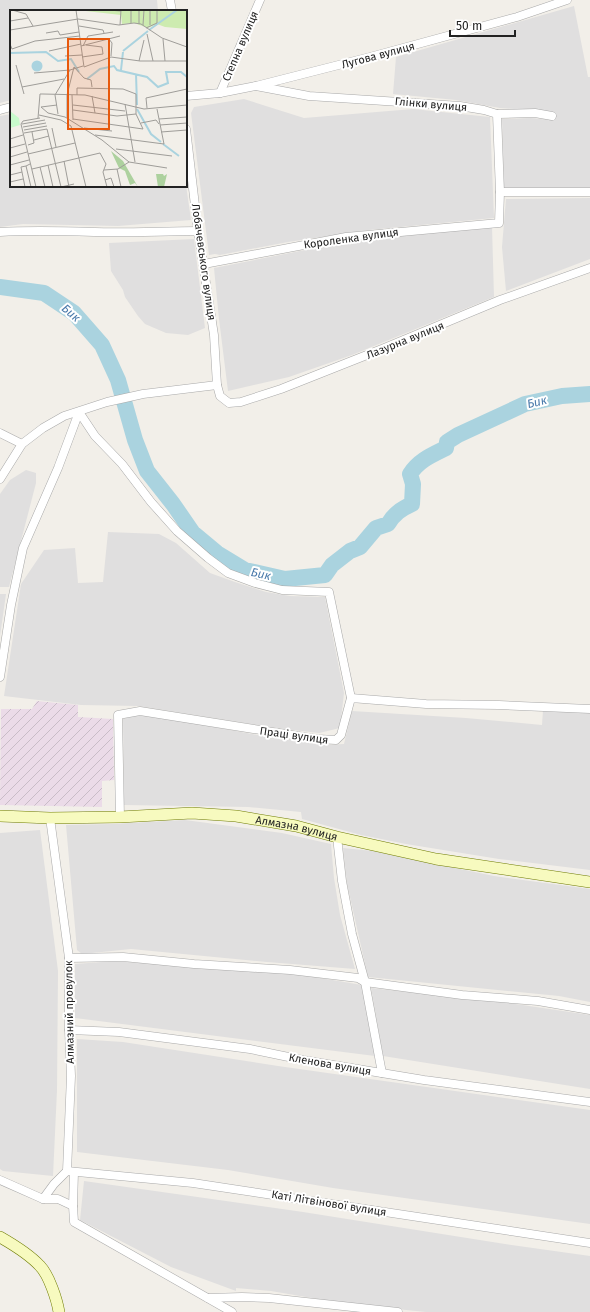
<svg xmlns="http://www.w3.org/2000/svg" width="590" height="1312" font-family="'Fira Sans',sans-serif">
<defs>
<pattern id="industrial-furrows" width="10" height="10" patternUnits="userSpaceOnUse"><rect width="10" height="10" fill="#ebdbe8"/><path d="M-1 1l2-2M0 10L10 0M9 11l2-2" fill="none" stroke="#c9bcc7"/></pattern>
</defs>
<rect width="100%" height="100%" fill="#f2efe9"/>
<!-- residential -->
<g fill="#e0dfdf">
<polygon points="0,0 157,0 158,11 11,11 11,100 0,103"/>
<polygon points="574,6 588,77 590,77 590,188 504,188 502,119 531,118 554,120 554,112 500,108 456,100 393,94 396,57"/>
<polygon points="244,99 304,118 413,109 490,117 494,218 369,230 288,242 220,255 215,254 209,255 191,113 194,107"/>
<polygon points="11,114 11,186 186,186 186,185 191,220 118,226 23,224 0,227 0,116"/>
<polygon points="590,198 590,259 506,291 502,247 506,199"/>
<polygon points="492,227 494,297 352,355 289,377 228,391 219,319 214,268 315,248 374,239"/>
<polygon points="194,239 205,328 188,335 166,333 145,324 138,316 125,297 123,290 111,271 109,243"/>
<polygon points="26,470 36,473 36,483 9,587 0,587 0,494 10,480"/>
<polygon points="108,532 159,534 176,543 210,573 235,582 266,592 290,596 325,597 344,693 340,728 319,733 283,729 138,706 81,705 4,696 21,584 44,550 75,548 78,583 103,582"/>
<polygon points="0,594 6,594 0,636"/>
<polygon points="543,710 590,711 590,870 499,859 406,844 361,835 302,819 301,812 248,807 124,805 123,719 138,715 183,721 258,735 324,745 344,744 352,711 466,718 542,725"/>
<polygon points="185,820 282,833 331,844 334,878 340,915 355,969 267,962 131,949 82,954 77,950 66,825 112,824"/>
<polygon points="40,830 58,971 57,1090 53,1176 3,1171 0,1169 0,833"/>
<polygon points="343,848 373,851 494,876 590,889 590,1002 559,996 368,977 347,884"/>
<polygon points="114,961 303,975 362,985 375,1056 75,1018 75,964"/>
<polygon points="371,988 509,1003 590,1015 590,1089 383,1056"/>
<polygon points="77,1039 123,1042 278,1066 590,1110 590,1224 333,1188 228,1170 77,1152"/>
<polygon points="84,1181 303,1212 505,1244 590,1256 590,1312 426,1312 347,1304 271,1291 236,1288 236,1291 171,1267 80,1220"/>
</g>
<!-- industrial -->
<polygon fill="url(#industrial-furrows)" points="37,701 78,705 78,717 113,719 114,780 102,781 102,807 0,805 1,709 32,709"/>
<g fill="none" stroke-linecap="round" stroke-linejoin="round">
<!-- river -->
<path stroke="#aad3df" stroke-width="16" d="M0,287L44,293L74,313L102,345L118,380L135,440L147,471L173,504L193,533L217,553L245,570L285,579L325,575L332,565L350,551L360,547L376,528L388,524C394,514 401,509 412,504L413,484L410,474C419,460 432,455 446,448L447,442L458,435L525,404L562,396L590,394"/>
<defs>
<g id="street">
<polyline points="170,0 172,11"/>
<polyline points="220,93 260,0"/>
<polyline points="186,96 220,93 256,86 370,57 517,17 567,0"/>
<polyline points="0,110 11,107"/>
<polyline points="497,114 535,113 552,116"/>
<polyline points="186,129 198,231 214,335 217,385 220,396 229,403 241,402 281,389 382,349 500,300 590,268"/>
<polyline points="500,192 590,192"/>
<path d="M0,232C32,230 63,231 95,232C129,233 164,231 198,231"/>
<polyline points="204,264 346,237 499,223 500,192 497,114 484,110 460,106 309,96 256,86"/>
<polyline points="79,412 95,436 122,464 151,502 177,531 208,558 228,573 255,583 282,590 329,592 351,698"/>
<polyline points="0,433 22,444"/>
<polyline points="0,479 22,444 43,428 64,416 107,402 143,394 217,385"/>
<polyline points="0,677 11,605 23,548 58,468 79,412"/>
<polyline points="120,817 118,715 140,711 317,739 336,740 341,735 351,698 426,704 499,705 590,709"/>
<polyline points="337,837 342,881 352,934 365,982 382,1073"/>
<polyline points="69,958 123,957 194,964 290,970 358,978 365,982 462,995 538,1001 590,1010"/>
<polyline points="69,1030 119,1032 250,1049 303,1060 424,1080 590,1102"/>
<polyline points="67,1171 193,1183 590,1243"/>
<polyline points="0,1180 43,1199 58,1199 73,1206 74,1222 232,1312"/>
<polyline points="43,1199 54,1184 67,1171 71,1076 69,1030 69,958 50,818"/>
<polyline points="73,1206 74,1172"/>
<polyline points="208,1298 242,1297 269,1298 398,1312"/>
</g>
<g id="secondary">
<path id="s1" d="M0,816L50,818L120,817L192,813L236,816L296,826L337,837L436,859L590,882"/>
<path d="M0,1237C14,1245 29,1254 40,1266C49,1275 57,1300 59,1312"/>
</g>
</defs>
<!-- street casing -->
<use href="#street" stroke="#a9a9a9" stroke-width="9"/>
<!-- secondary casing -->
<use href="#secondary" stroke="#707d05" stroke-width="12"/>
<!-- street -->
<use href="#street" stroke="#fff" stroke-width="8"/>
<!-- secondary -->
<use href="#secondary" stroke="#f7fabf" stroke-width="11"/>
</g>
<g text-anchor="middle" stroke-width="4" stroke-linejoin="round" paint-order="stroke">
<!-- street labels -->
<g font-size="11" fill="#222" stroke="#fff">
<text transform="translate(240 46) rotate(-67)" y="4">Степна вулиця</text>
<text transform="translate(378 55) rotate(-15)" y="4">Лугова вулиця</text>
<text transform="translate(431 104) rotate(5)" y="4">Глінки вулиця</text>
<text transform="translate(351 238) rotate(-8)" y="4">Короленка вулиця</text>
<text transform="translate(204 262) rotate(82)" y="4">Лобачевського вулиця</text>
<text transform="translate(405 340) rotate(-22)" y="4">Лазурна вулиця</text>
<text transform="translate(294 735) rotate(8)" y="4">Праці вулиця</text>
<text dy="4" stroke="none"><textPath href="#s1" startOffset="298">Алмазна вулиця</textPath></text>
<text transform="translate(69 1012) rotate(-91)" y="4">Алмазний провулок</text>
<text transform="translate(330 1064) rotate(10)" y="4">Кленова вулиця</text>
<text transform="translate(329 1203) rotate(9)" y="4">Каті Літвінової вулиця</text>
</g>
<!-- water labels -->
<g font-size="12" font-style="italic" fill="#4a7aab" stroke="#fff">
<text transform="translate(71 313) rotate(41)" y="4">Бик</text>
<text transform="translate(537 402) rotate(-14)" y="4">Бик</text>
<text transform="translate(261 574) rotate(12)" y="4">Бик</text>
</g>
</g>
<!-- overview -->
<g transform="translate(10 10)">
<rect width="177" height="177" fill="#f2efe9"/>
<path d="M67,0H177V19L155,17L147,14L138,18L124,13L112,14L111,5Z" fill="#cdebb0"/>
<path d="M101,141L113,151L128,177L125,173L120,175L115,161L109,158ZM146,164H153L154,166L157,164L154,177H148Z" fill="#add19e"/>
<path d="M0,101L9,108L10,115L0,118Z" fill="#c8facc"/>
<path d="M21.5 56a5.5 5.5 0 1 1 11 0a5.5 5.5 0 1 1-11 0Z" fill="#aad3df"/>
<path fill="none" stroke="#aad3df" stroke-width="2" d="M139,20L167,0M113,41L138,21M0,43L36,42L48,51L61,49L69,62M111,60L113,42M126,64L127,95M77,69L90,59L104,56L107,60L137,67L148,77L158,73L156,62H171L177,67M127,99L141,124L151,132M153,134L169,146"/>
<path fill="none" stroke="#9f9d99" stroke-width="1" d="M2,0L16,4L23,16M66,0L74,57L101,47L130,51H177M98,0L111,1M121,0V13M140,0V15M0,11L18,8M129,14V0M110,15L111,0M133,15L134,0M69,16L93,20L94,23M136,18L147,13V0M0,20L68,9L109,15L124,13L131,14L152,28L177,37M36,23L48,21L50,25L69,22M137,24L143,51M99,29L102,33L101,46M153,29L155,51M0,34L2,39L25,31L70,26M71,36L110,26M73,36L78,26L103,22M39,41L71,34M55,46L72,45M72,47L93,44L92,37L76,35M129,51L134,30M6,55L14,84M24,63L60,60M12,77L54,69M57,85L64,57L74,68L81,70L82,77M62,85L63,110M67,85V78L113,79L126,84V104M82,86L85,103M115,94L125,152M63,95L115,101M31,97L38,103L55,107L92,130L119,152L157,158M31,97L47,95M137,98L136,88L177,79M48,104L45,85L60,60L73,56M29,105L51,110L61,116L76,177M28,108L30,84H33L75,85L134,99L177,95M57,108V85M63,109L133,119L126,104L107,106L63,100M149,109L177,107M131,113L146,110L149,114M12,114L35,110M150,115L177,113M13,117L36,113M42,118L46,137M74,118L102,121M14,120L37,116M151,122L177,120M14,123L37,119L51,177M85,125L154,134L147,99M0,129L13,125M24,130L39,126M18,135L24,133L22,122M0,138L15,134M106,139L162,146M18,144L65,133M0,147L17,142M54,151L59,177M20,154L16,156L21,177M0,155L19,150M38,155L43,177M30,157L35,177M22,159L90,143L96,154L93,162L97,177M107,159L111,177M94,160L108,159L119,152M0,165L12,162M95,170L101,168L104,177M0,172L13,169M15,177L11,157L16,156M26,177L11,114L13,111L30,108M51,177L64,174"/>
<path fill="#e8590c" fill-opacity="0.15" stroke="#e8590c" stroke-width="2" d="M58,29H99V119H58Z"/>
<rect width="177" height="177" fill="none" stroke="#222" stroke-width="2"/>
</g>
<!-- scale -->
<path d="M450 30v6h65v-6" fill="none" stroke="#222222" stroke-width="2"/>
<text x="456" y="30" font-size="12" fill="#222222" stroke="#ffffff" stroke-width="3" paint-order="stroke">50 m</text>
</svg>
